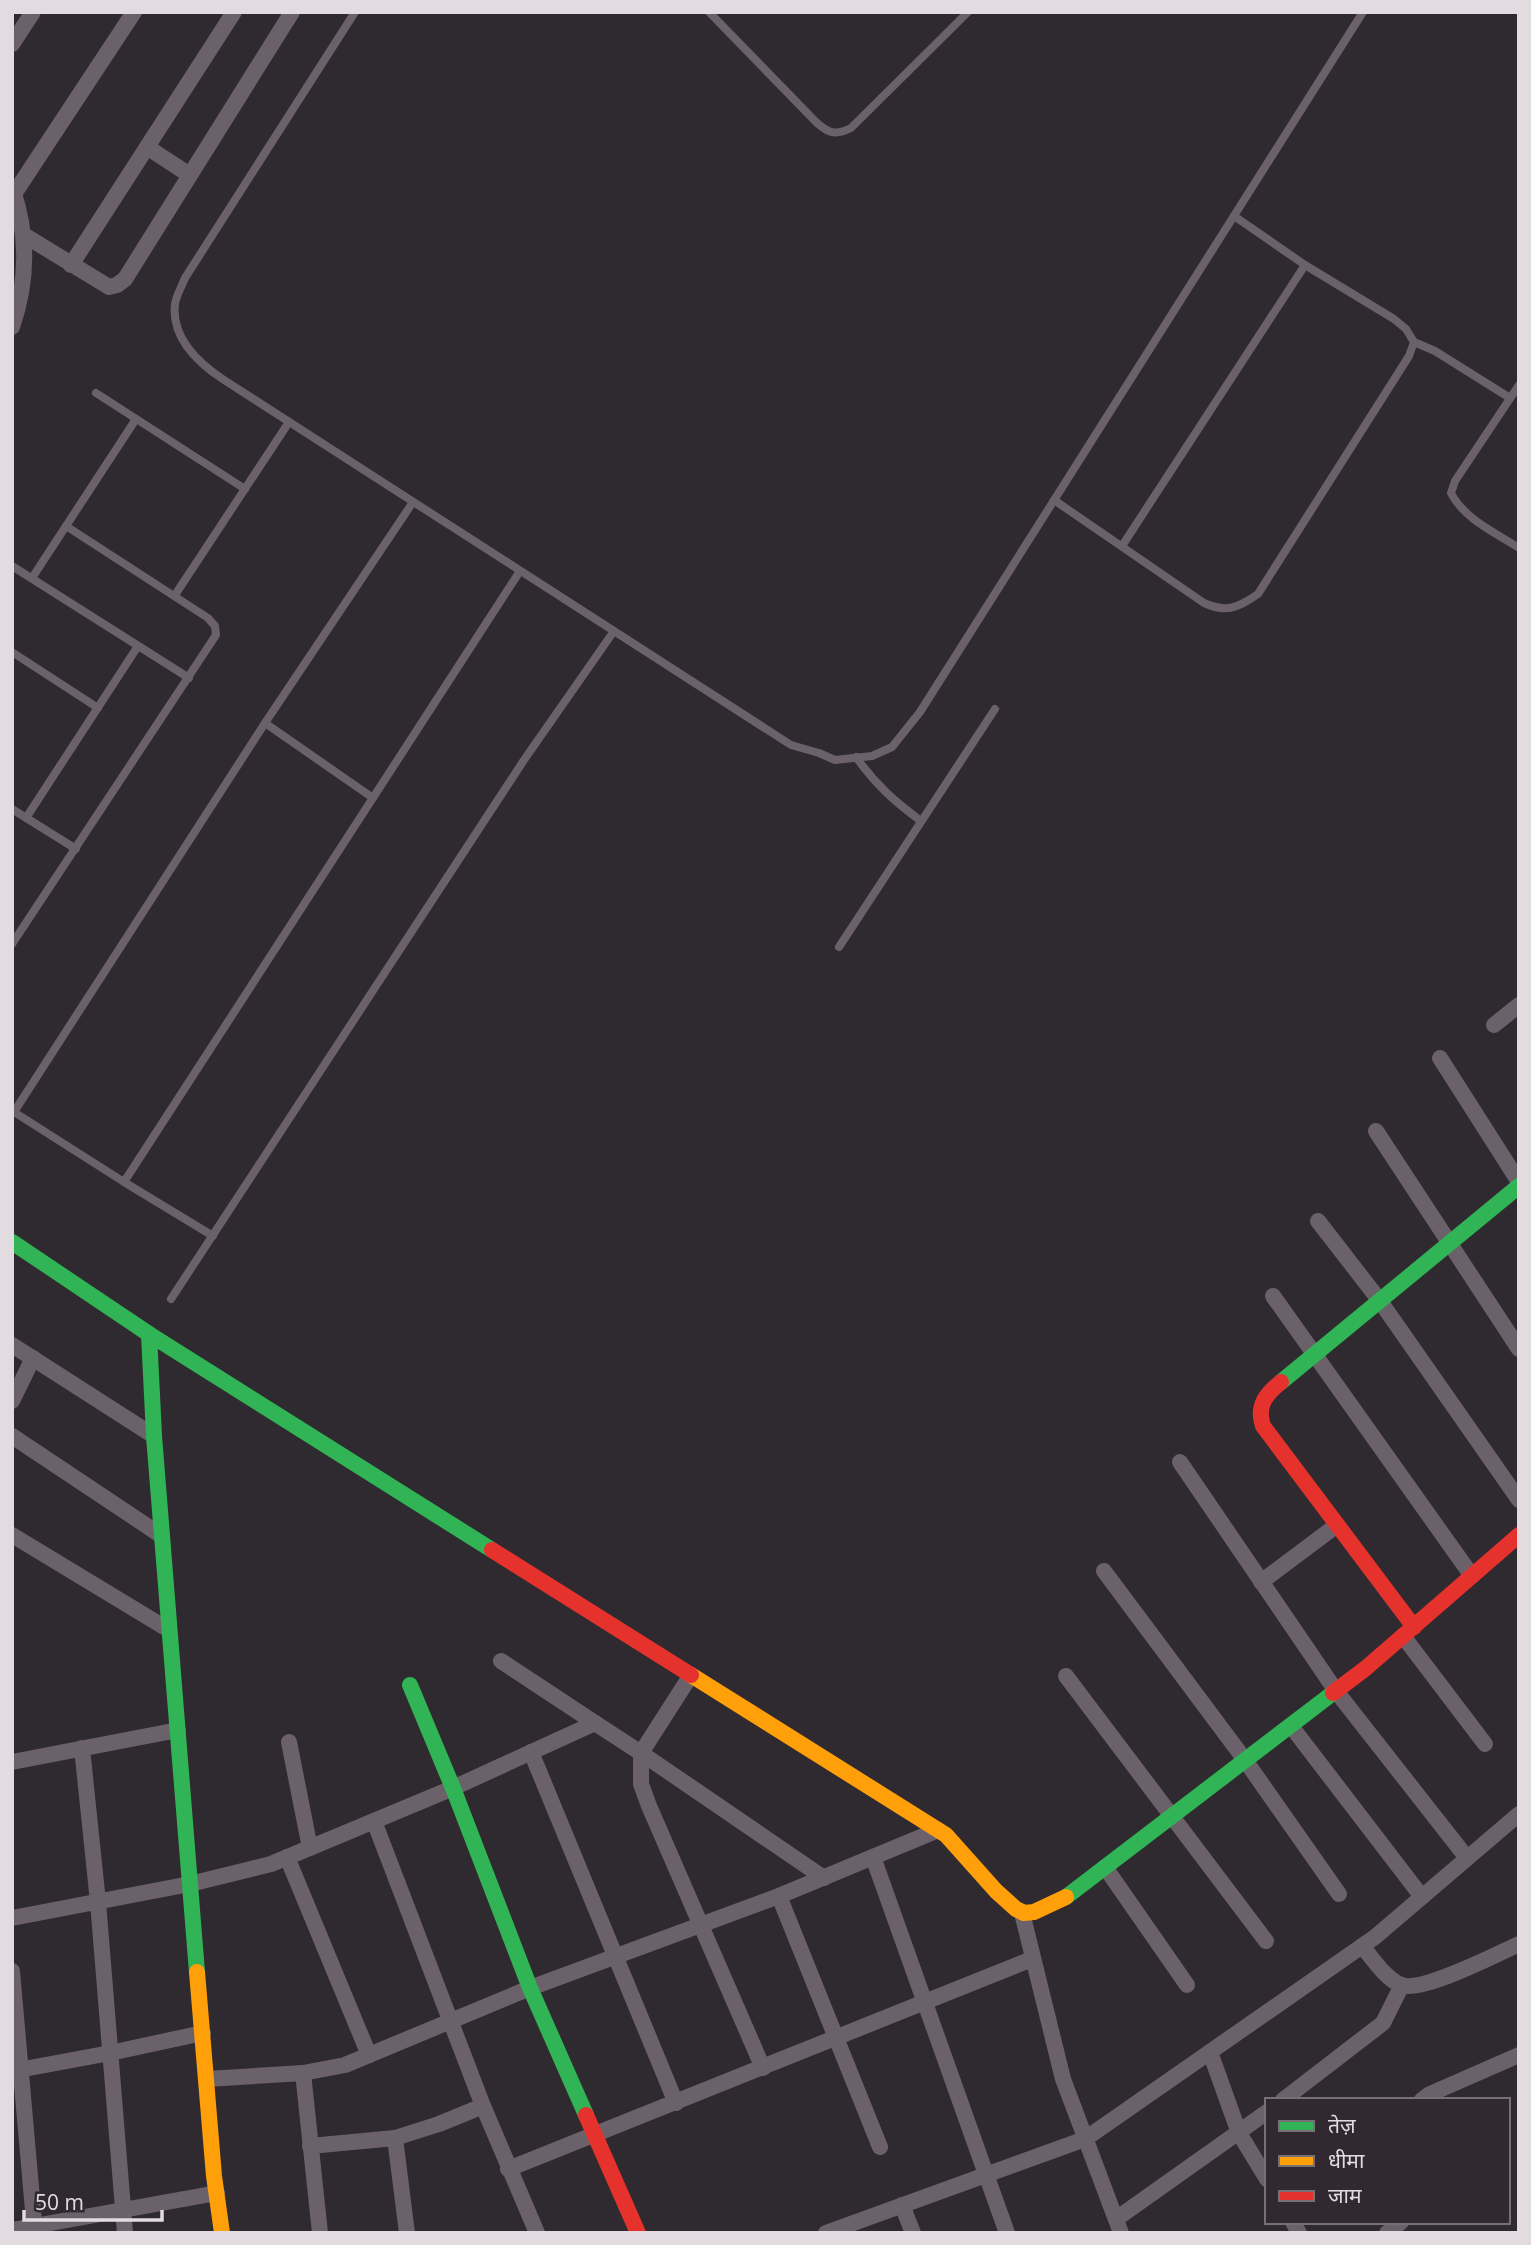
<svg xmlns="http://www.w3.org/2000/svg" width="1531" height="2245" font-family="'Open Sans','Noto Sans Devanagari',sans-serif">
<rect width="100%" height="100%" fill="#2f2a2f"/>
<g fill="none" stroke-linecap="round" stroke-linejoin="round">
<!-- lane -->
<g stroke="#6a616a" stroke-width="8">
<path d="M355,12L185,278C182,286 176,296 175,304C171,338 198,363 224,380L791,745L819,753L835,760L872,756L892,747L920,712L1363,12"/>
<path d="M709,12L816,122C828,133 835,136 851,128L968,12"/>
<polyline points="1414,342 1435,351 1510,398"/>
<path d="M1519,385L1455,481L1451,493C1464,519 1496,533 1519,548"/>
<polyline points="96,393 245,489"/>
<path d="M1054,500L1204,603C1226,613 1238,608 1258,594L1409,356L1414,342L1406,329L1394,319L1305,265L1234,216"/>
<polyline points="413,502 265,723 14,1112 124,1182 520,571"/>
<polyline points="1122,546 1305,265"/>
<polyline points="12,566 189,678"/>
<polyline points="32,578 136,419"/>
<polyline points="175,595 289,422"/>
<polyline points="12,652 98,708"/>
<polyline points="265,723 373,798"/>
<path d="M856,757C876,785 894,801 921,821"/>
<polyline points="12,809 76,849"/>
<polyline points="26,818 138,646"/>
<polyline points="12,944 216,635 215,626 208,618 66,526"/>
<polyline points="839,947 995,709"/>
<polyline points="124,1182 213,1236"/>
<polyline points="171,1299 524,760 614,631"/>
</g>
<!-- street -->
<g stroke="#6a616a" stroke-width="16">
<polyline points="12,44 33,12"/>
<polyline points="147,147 188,174"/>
<path d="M12,188C28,233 28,281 12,327"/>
<polyline points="12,197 134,12"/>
<polyline points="24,235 109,287 117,285 125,279 292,12"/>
<polyline points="71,265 234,12"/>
<polyline points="1494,1025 1519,1005"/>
<polyline points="1440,1058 1519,1182"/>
<polyline points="1376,1131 1519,1349"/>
<polyline points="1318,1221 1380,1301 1519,1500"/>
<polyline points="1273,1296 1472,1576"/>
<polyline points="12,1345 154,1436"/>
<polyline points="12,1401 33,1358"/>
<polyline points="12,1436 162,1536"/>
<polyline points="1180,1462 1336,1691 1467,1858"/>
<polyline points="12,1535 169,1630"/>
<polyline points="1104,1571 1245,1760 1339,1894"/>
<polyline points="1261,1582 1337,1525"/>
<polyline points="1403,1636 1485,1744"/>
<polyline points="501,1661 595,1723"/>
<polyline points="1066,1676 1266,1941"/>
<polyline points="1291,1726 1422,1897"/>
<polyline points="289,1742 310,1848"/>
<polyline points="82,1748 98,1902 125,2233"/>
<polyline points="531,1752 676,2103"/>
<polyline points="12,1762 178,1730"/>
<polyline points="374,1821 483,2106 537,2233"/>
<polyline points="287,1857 369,2055"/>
<polyline points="873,1857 1007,2233"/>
<polyline points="1105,1867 1187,1985"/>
<polyline points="779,1896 880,2147"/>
<polyline points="1022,1913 1063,2079 1121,2233"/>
<polyline points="12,1918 190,1884 271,1864 453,1788 595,1723 641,1753 691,1675"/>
<path d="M1362,1946C1373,1959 1385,1978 1401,1985C1422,1993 1497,1954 1519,1944"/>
<polyline points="12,1971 35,2233"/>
<polyline points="1210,2052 1239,2133 1267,2179"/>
<polyline points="763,2068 649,1806 641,1784 641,1753 824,1878"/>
<polyline points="13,2071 110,2053 203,2033"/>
<polyline points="303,2073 320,2233"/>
<polyline points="207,2079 303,2073 345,2065 530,1988 779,1896 938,1830"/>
<polyline points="1283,2100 1383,2023 1402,1985"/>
<polyline points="1422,2100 1430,2094 1519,2055"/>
<polyline points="395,2138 407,2233"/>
<polyline points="310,2146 395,2138 439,2124 483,2106"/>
<polyline points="508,2169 1032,1959"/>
<polyline points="902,2205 913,2233"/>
<polyline points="1116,2219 1267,2112"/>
<polyline points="1293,2222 1299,2233"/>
<polyline points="12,2230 217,2193"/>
<polyline points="826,2233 1085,2139 1375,1937 1519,1814"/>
<polyline points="1387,2233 1401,2222"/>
</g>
<!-- fast -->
<g stroke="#30b455" stroke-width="16">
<polyline points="12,1242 149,1334 492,1550"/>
<polyline points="149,1334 154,1436 197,1972"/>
<polyline points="1281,1382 1519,1186"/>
<polyline points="410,1685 453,1788 530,1988 586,2115"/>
<polyline points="1066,1897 1333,1693"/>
</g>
<!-- slow -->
<g stroke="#ff9f0a" stroke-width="16">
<polyline points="691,1675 946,1835 996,1891 1016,1909 1024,1913 1034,1912 1066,1897"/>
<polyline points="197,1972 214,2176 222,2233"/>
</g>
<!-- jam -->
<g stroke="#e5322d" stroke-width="16">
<path d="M1281,1382C1266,1394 1256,1406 1263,1426L1414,1627"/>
<polyline points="492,1550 691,1675"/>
<polyline points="1333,1693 1366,1668 1519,1535"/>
<polyline points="586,2115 638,2233"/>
</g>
</g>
<!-- border -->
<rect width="1531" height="2245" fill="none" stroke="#e2dce1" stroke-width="28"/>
<!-- legend -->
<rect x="1265" y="2098" width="245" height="126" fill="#312830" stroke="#787077" stroke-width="2"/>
<rect x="1279" y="2121" width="35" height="10" fill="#30b455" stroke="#787077" stroke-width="2"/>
<text x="1328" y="2133" font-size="21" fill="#e2dce1">तेज़</text>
<rect x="1279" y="2156" width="35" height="10" fill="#ff9f0a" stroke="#787077" stroke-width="2"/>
<text x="1328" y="2168" font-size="21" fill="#e2dce1">धीमा</text>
<rect x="1279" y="2191" width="35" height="10" fill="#e5322d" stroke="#787077" stroke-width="2"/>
<text x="1328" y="2203" font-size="21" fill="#e2dce1">जाम</text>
<!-- scale -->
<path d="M24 2210v10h138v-10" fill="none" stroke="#e2dce1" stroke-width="3.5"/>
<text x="35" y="2210" font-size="21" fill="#e2dce1" stroke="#312830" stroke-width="5" paint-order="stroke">50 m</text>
</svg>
